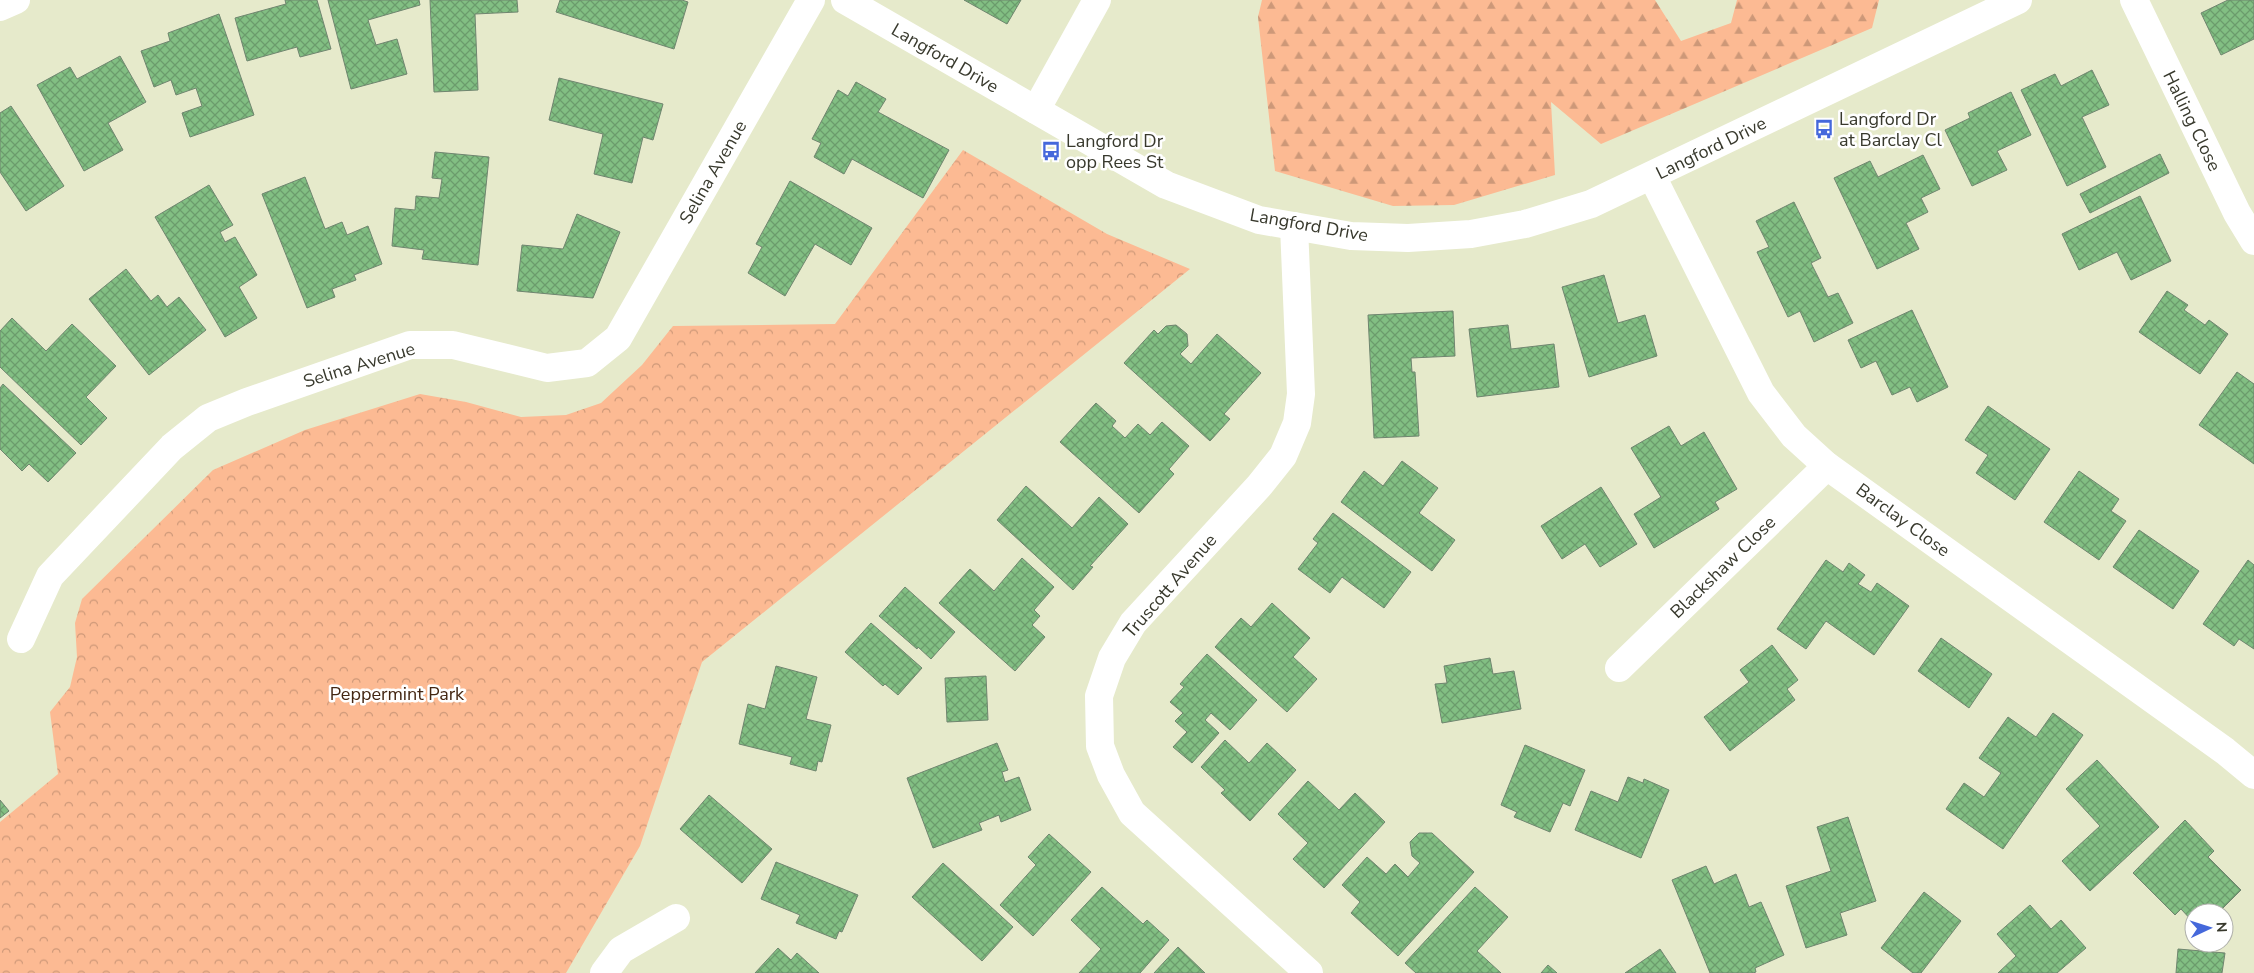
<svg xmlns="http://www.w3.org/2000/svg" width="2254" height="973" font-family="'Nunito Sans',sans-serif">
<defs>
<pattern id="forest-firs" width="22" height="20" patternUnits="userSpaceOnUse" patternTransform="scale(1.25)"><rect width="22" height="20" fill="#fcba93"/><path d="M5 1l3.5 6h-7zM16 11l3.5 6h-7z" fill="#cd9878"/></pattern>
<pattern id="park-crowns" width="20" height="18" patternUnits="userSpaceOnUse" patternTransform="scale(1.25)"><rect width="20" height="18" fill="#fcba93"/><path d="M2 6a3 3 0 1 1 6 0M12 15a3 3 0 1 1 6 0" fill="none" stroke="#cd9878"/></pattern>
<pattern id="building-cross-hatch" width="8" height="8" patternUnits="userSpaceOnUse" patternTransform="scale(1.25)"><rect width="8" height="8" fill="#82bf83"/><path d="M0 0l8 8M0 8l8-8" fill="none" stroke="#6b9c6c"/></pattern>
</defs>
<rect width="100%" height="100%" fill="#e6eacb"/>
<!-- forest -->
<polygon fill="url(#forest-firs)" points="1262,0 1655,0 1681,41 1731,23 1737,0 1879,0 1872,28 1601,144 1551,102 1555,175 1454,205 1393,206 1275,171 1258,17"/>
<!-- park -->
<polygon fill="url(#park-crowns)" points="963,150 1107,234 1190,269 702,662 640,846 566,973 0,973 0,822 58,774 50,712 70,687 77,657 75,623 82,599 213,470 305,430 420,394 466,402 521,417 566,415 601,403 642,365 673,326 835,324"/>
<!-- building -->
<g fill="url(#building-cross-hatch)" stroke="#6f856f">
<polygon points="285,0 317,0 331,49 300,57 297,47 247,61 235,18 286,4"/>
<polygon points="328,0 419,0 420,5 368,20 376,45 397,39 407,74 351,89"/>
<polygon points="430,0 517,0 518,12 475,14 478,90 434,92"/>
<polygon points="560,0 682,0 688,2 674,49 556,12"/>
<polygon points="964,0 1021,0 1007,24"/>
<polygon points="2228,0 2254,0 2254,39 2221,55 2201,13"/>
<polygon points="219,14 254,115 190,137 182,113 202,106 196,88 176,95 171,80 154,87 141,51 170,41 168,33"/>
<polygon points="120,56 146,102 108,123 123,150 84,171 37,85 70,67 77,79"/>
<polygon points="2092,70 2109,105 2082,117 2106,167 2067,186 2021,90 2055,74 2061,86"/>
<polygon points="559,78 663,104 653,140 643,137 632,183 594,174 603,134 549,120"/>
<polygon points="856,82 886,99 878,112 949,150 923,198 852,159 844,174 814,157 821,143 812,139 838,90 848,96"/>
<polygon points="2011,92 2031,135 1997,151 2007,170 1972,186 1945,130 1970,118 1968,113"/>
<polygon points="11,106 64,186 26,211 0,172 0,113"/>
<polygon points="435,152 489,157 478,265 422,259 424,250 392,246 395,208 415,210 416,196 439,198 442,179 432,178"/>
<polygon points="2160,154 2169,173 2090,213 2080,194"/>
<polygon points="1923,155 1940,189 1921,198 1928,212 1906,223 1919,249 1877,269 1834,178 1870,161 1878,177"/>
<polygon points="305,177 325,229 342,222 347,235 368,226 382,264 354,275 356,280 332,289 335,297 307,308 262,194"/>
<polygon points="790,181 872,228 851,265 815,244 785,296 748,273 762,247 756,244"/>
<polygon points="209,185 233,225 220,232 225,242 235,237 257,275 239,287 257,318 225,337 155,217"/>
<polygon points="2140,196 2171,261 2131,280 2117,252 2079,270 2062,234"/>
<polygon points="1794,202 1821,258 1811,263 1828,297 1838,293 1853,323 1814,342 1800,311 1788,317 1757,252 1769,247 1756,221"/>
<polygon points="577,214 620,232 593,298 517,291 522,245 563,249"/>
<polygon points="126,269 151,301 158,295 167,307 179,297 206,330 149,375 89,299"/>
<polygon points="1604,275 1618,323 1645,315 1657,356 1589,377 1562,287"/>
<polygon points="2167,291 2188,305 2184,310 2205,325 2209,320 2228,334 2200,374 2139,332"/>
<polygon points="1912,310 1948,387 1917,402 1910,387 1892,395 1876,361 1861,368 1848,340"/>
<polygon points="1453,311 1455,356 1411,358 1412,372 1415,372 1419,436 1374,438 1368,315"/>
<polygon points="12,318 46,351 72,324 116,366 86,397 107,418 81,445 0,367 0,331"/>
<polygon points="1176,325 1187,334 1188,346 1180,354 1191,364 1217,334 1261,373 1224,414 1230,419 1210,441 1124,363 1154,330 1158,334 1166,326"/>
<polygon points="1508,325 1511,349 1554,344 1559,387 1477,397 1469,329"/>
<polygon points="2237,372 2254,384 2254,464 2199,425"/>
<polygon points="3,384 76,453 48,482 29,464 22,471 0,449 0,388"/>
<polygon points="1096,403 1116,421 1112,426 1125,438 1138,424 1150,435 1162,422 1189,446 1169,469 1174,474 1139,513 1060,442"/>
<polygon points="1988,406 2050,449 2015,500 1976,473 1988,455 1965,440"/>
<polygon points="1669,426 1681,446 1704,432 1737,489 1715,502 1719,509 1654,548 1634,514 1661,497 1631,448"/>
<polygon points="1402,461 1438,488 1419,513 1455,540 1432,571 1341,502 1364,471 1383,486"/>
<polygon points="2079,471 2119,499 2111,511 2126,521 2099,560 2044,522"/>
<polygon points="1026,486 1072,528 1099,497 1128,524 1090,566 1093,567 1073,590 997,520"/>
<polygon points="1601,487 1637,544 1600,567 1585,544 1562,559 1541,526"/>
<polygon points="1333,513 1411,572 1384,608 1342,577 1330,593 1298,569 1318,543 1313,539"/>
<polygon points="2139,530 2199,571 2173,609 2113,567"/>
<polygon points="1022,558 1054,587 1034,610 1040,616 1032,625 1045,637 1015,671 939,603 970,569 994,591"/>
<polygon points="1826,560 1843,572 1849,563 1865,575 1858,584 1871,592 1877,583 1909,606 1874,655 1826,621 1806,649 1777,629"/>
<polygon points="2248,560 2254,565 2254,649 2239,639 2234,646 2203,624"/>
<polygon points="905,587 955,632 931,659 918,647 917,649 879,616"/>
<polygon points="1272,603 1310,638 1293,657 1317,679 1287,712 1215,647 1241,618 1251,627"/>
<polygon points="871,623 922,668 898,695 885,684 883,686 845,652"/>
<polygon points="1941,638 1992,674 1969,708 1918,671"/>
<polygon points="1772,645 1798,680 1787,689 1795,700 1730,751 1704,717 1749,682 1740,670"/>
<polygon points="1207,654 1257,700 1230,730 1211,713 1205,720 1219,733 1192,763 1173,747 1187,732 1175,721 1183,713 1170,702 1184,687 1180,684"/>
<polygon points="1490,658 1493,674 1514,671 1521,709 1442,723 1435,684 1447,683 1444,666"/>
<polygon points="776,666 817,677 806,719 831,725 822,762 818,761 816,771 790,764 792,757 739,744 748,704 765,709"/>
<polygon points="986,676 988,720 947,722 945,678"/>
<polygon points="2053,713 2083,735 2003,849 1946,809 1964,783 1984,797 2001,773 1979,758 2008,717 2036,737"/>
<polygon points="1225,740 1249,763 1267,743 1296,770 1250,821 1221,793 1225,790 1201,767"/>
<polygon points="997,743 1008,770 1002,772 1005,782 1019,777 1031,810 1001,822 999,815 979,823 982,830 933,848 907,778"/>
<polygon points="1525,745 1585,770 1570,806 1563,803 1550,832 1514,817 1517,812 1501,805"/>
<polygon points="2097,760 2159,827 2090,891 2062,861 2100,826 2066,789"/>
<polygon points="1628,777 1643,783 1644,779 1669,790 1641,858 1575,830 1591,791 1618,802"/>
<polygon points="1308,781 1339,810 1355,793 1385,822 1324,888 1293,859 1308,843 1278,814"/>
<polygon points="709,795 772,849 742,883 680,829"/>
<polygon points="0,800 9,811 0,818"/>
<polygon points="1848,817 1876,901 1840,913 1847,935 1806,948 1786,886 1831,871 1817,827"/>
<polygon points="2185,820 2214,851 2208,857 2241,890 2218,913 2194,913 2194,923 2181,909 2175,915 2133,873"/>
<polygon points="1419,833 1432,833 1474,872 1398,956 1351,913 1360,902 1342,885 1367,857 1386,874 1395,864 1408,877 1420,863 1412,856 1410,842"/>
<polygon points="1049,834 1091,872 1033,936 1000,905 1036,865 1028,857"/>
<polygon points="776,862 858,895 842,932 839,931 836,939 796,923 800,915 761,899"/>
<polygon points="943,863 1013,927 982,961 912,897"/>
<polygon points="1706,866 1714,884 1736,874 1749,907 1761,902 1784,955 1755,968 1756,972 1753,973 1710,973 1672,880"/>
<polygon points="1102,887 1143,924 1147,920 1169,940 1140,973 1079,973 1101,949 1071,920"/>
<polygon points="1475,887 1508,917 1477,951 1501,973 1416,973 1405,963"/>
<polygon points="1924,892 1961,921 1921,973 1913,973 1881,948"/>
<polygon points="2030,905 2051,929 2061,920 2086,948 2057,973 1998,973 2016,956 1997,934"/>
<polygon points="1178,947 1205,973 1154,973"/>
<polygon points="778,948 791,960 797,953 819,973 755,973"/>
<polygon points="1660,949 1676,973 1625,973"/>
<polygon points="2178,949 2225,953 2222,973 2176,973"/>
<polygon points="1548,965 1557,973 1541,973"/>
</g>
<g fill="none" stroke-linecap="round" stroke-linejoin="round">
<!-- street -->
<g stroke="#fff" stroke-width="28">
<polyline points="2134,0 2237,213 2254,241"/>
<polyline points="1036,110 1097,0"/>
<polyline points="1652,176 1761,393 1794,436 1827,466 2225,751 2254,775"/>
<polyline points="1294,226 1301,394 1297,423 1283,456 1259,486 1133,623 1112,658 1099,696 1100,746 1111,775 1132,813 1309,973"/>
<polyline points="21,639 50,576 172,447 208,418 247,402 410,345 453,345 547,368 587,363 618,338 811,0"/>
<polyline points="1619,668 1827,466"/>
<polyline points="604,973 621,950 676,918"/>
</g>
<!-- secondary -->
<g stroke="#fff" stroke-width="28">
<polyline points="845,0 1166,185 1259,220 1351,236 1408,238 1471,234 1525,224 1591,204 2018,0"/>
<polyline points="0,7 16,0"/>
</g>
</g>
<!-- icons -->
<defs>
<symbol id="bus-bare" viewBox="-9 -9 18 18"><path d="M-5-6H5V4H4V6H2V4H-2V6H-4V4H-5ZM-3.5-4V0h7V-4ZM-3.5 1.2v1.5H-2V1.2ZM2 1.2v1.5H3.5V1.2Z" fill="#4568db" stroke="#fff" stroke-width="2.5" paint-order="stroke"/></symbol>
</defs>
<g fill-rule="evenodd">
<use href="#bus-bare" x="1810" y="115" width="28" height="28"/>
<use href="#bus-bare" x="1037" y="137" width="28" height="28"/>
</g>
<g text-anchor="middle" stroke-width="5" stroke-linejoin="round" paint-order="stroke">
<!-- street labels -->
<g font-size="18" fill="#38392d" stroke="#fff">
<text transform="translate(945 58) rotate(30)" y="6">Langford Drive</text>
<text transform="translate(2192 121) rotate(64)" y="6">Halling Close</text>
<text transform="translate(1711 148) rotate(-26)" y="6">Langford Drive</text>
<text transform="translate(713 172) rotate(-60)" y="6">Selina Avenue</text>
<text transform="translate(1309 225) rotate(10)" y="6">Langford Drive</text>
<text transform="translate(359 365) rotate(-17)" y="6">Selina Avenue</text>
<text transform="translate(1903 520) rotate(36)" y="6">Barclay Close</text>
<text transform="translate(1723 567) rotate(-44)" y="6">Blackshaw Close</text>
<text transform="translate(1170 586) rotate(-49)" y="6">Truscott Avenue</text>
</g>
<!-- poi labels -->
<g font-size="18" fill="#38392d" stroke="#fff" text-anchor="start">
<text x="1839" y="125">Langford Dr<tspan x="1839" dy="21">at Barclay Cl</tspan></text>
<text x="1066" y="147">Langford Dr<tspan x="1066" dy="21">opp Rees St</tspan></text>
</g>
<!-- park labels -->
<g font-size="18" fill="#432612" stroke="#fff">
<text x="397" y="700">Peppermint Park</text>
</g>
</g>
<!-- north arrow -->
<g transform="translate(2209 928) rotate(86)"><circle r="24" fill="#ffffff" stroke="#afb0ab"/>
<path d="M0-4L9 19L0 12L-9 19Z" fill="#4568db"/>
<text y="-8" font-size="14" font-weight="bold" text-anchor="middle" fill="#38392d">N</text>
</g>
</svg>
